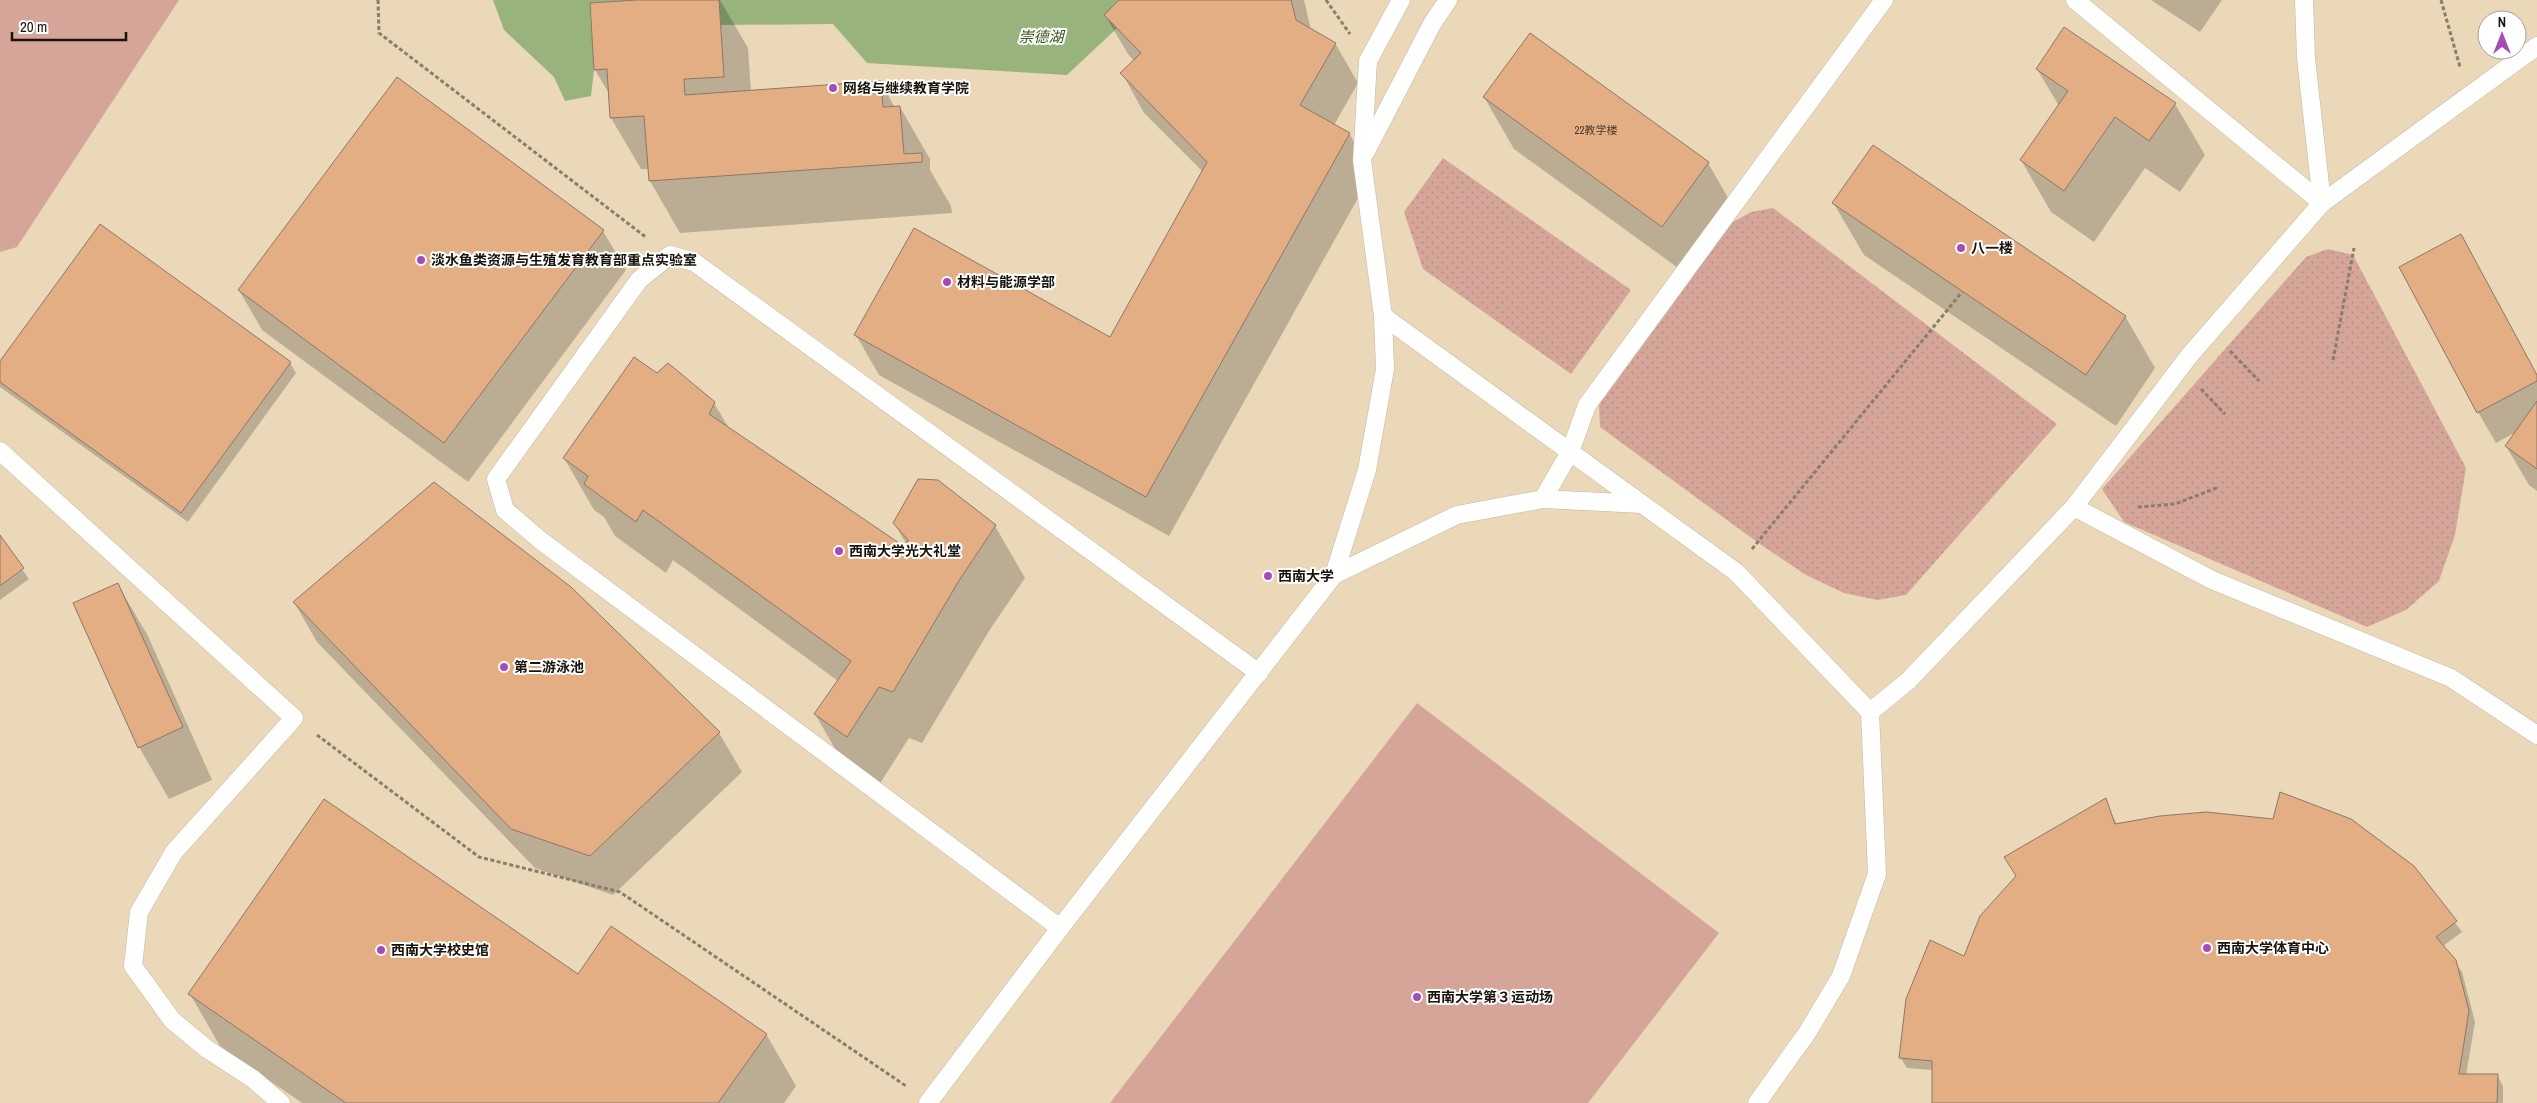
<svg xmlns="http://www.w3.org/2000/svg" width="2537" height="1103" font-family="'Archivo Narrow','Noto Sans SC',sans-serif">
<defs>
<pattern id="garden-dots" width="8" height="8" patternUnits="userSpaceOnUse" patternTransform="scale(1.25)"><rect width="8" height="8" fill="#d5a59a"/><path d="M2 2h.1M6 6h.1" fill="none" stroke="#b68d83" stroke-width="1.8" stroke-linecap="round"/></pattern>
</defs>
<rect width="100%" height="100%" fill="#f1e4cc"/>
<!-- built -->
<path fill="#ead8b9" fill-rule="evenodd" d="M0,0H2537V1103H0ZM2487,20H2517V50H2487Z"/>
<!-- green -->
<g fill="#d5a59a">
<polygon points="0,0 179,0 17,247 0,252"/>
<polygon points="1417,703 1719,933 1588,1103 1110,1103"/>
</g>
<!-- garden -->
<g fill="url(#garden-dots)">
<polygon points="1443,158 1631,290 1571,374 1423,269 1404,212"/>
<polygon points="1773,208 2057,424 1906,595 1877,600 1844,593 1806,575 1757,542 1600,427 1599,405 1733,222 1751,212"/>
<polygon points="2328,249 2353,255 2466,468 2455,535 2439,581 2406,610 2367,627 2124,522 2102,489 2306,257"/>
</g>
<!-- water -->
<g fill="#98b47c">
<polygon points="493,0 637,0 590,3 594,70 591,96 565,101 554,77 504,30"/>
<polygon points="719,0 1147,0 1067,75 867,63 833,24 721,25"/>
</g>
<!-- shadow -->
<g fill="#0003">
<polygon points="655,0 720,0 748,48 751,92 881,82 895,108 900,107 930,159 930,170 951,206 952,213 680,233 650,181 649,169 641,169 611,118 610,95 595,70 591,4"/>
<polygon points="1121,0 1304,0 1311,30 1335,43 1358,83 1334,125 1349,133 1372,173 1169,536 879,375 856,335 1110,338 1203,172 1144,113 1122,73 1134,61 1128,54 1105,15"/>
<polygon points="2151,0 2222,0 2200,32"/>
<polygon points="1530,35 1708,163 1738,215 1692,278 1514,149 1484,97"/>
<polygon points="2037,69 2175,104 2205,155 2180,192 2145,168 2094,242 2051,212 2021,160 2059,106"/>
<polygon points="1834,204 2125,316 2155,368 2116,426 1864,255"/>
<polygon points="603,231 626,270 468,482 262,330 239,290"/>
<polygon points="0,363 290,363 296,373 188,522 0,387"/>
<polygon points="657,375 714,403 730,430 905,549 907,545 894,523 995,526 1025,578 989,631 922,743 909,738 877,788 845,766 815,714 838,681 673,560 666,573 615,536 604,517 594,510 564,458"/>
<polygon points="2537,375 2537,491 2529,485 2506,446 2516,432 2496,443 2478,412"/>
<polygon points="0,538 29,579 0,600"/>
<polygon points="118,585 148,636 212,780 169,799 139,747"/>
<polygon points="294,602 719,733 742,772 613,895 535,868 317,642"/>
<polygon points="2105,800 2117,825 2413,867 2462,932 2443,946 2462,972 2475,1022 2466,1075 2497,1075 2503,1086 2503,1103 1934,1103 1933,1070 1907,1068 1900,1057 1965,958"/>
<polygon points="578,976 766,1034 796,1086 784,1103 302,1103 220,1046 190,994"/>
</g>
<!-- building -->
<g fill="#e4ae85" stroke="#8c7767">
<polygon points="637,0 719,0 724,77 684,79 685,95 881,81 883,107 900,106 904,154 922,153 922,162 649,181 644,116 610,118 607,69 594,70 590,3"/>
<polygon points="1119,0 1291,0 1296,20 1336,43 1300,105 1350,133 1146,497 854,335 914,228 1110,337 1207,162 1120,73 1141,53 1104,15"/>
<polygon points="2064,27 2176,103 2149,141 2115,117 2064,191 2020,160 2068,91 2036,69"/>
<polygon points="1530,33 1709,162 1662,227 1483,97"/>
<polygon points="397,77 604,230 444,443 238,290"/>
<polygon points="1873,145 2126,316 2086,375 1832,203"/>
<polygon points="100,224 291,362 181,513 0,382 0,361"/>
<polygon points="2461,234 2537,375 2537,381 2477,413 2399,267"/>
<polygon points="634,357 657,373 668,363 715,402 709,414 905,547 908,540 893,523 918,479 938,480 996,525 960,579 893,692 879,687 847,737 814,714 851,661 643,510 636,522 584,484 588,476 563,458"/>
<polygon points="2537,401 2537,469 2505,446"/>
<polygon points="434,482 571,587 720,732 590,856 511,829 293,602"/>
<polygon points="0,535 24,568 0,586"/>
<polygon points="118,583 183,727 138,748 73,603"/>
<polygon points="2280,792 2351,819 2414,866 2457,921 2436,937 2456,960 2469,1011 2459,1074 2498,1074 2497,1103 1932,1103 1932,1061 1899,1058 1906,999 1930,940 1964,956 1980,916 2016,876 2004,857 2106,798 2115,824 2160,816 2206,812 2273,819"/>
<polygon points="324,799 578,974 611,926 767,1034 718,1103 346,1103 188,994"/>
</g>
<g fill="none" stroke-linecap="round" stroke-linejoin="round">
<defs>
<g id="lane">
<polyline points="2075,0 2322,203"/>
<polyline points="2304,0 2306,58 2322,203"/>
<polyline points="1365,153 1432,24 1448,0"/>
<polyline points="1383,316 1642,504"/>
<polyline points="0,451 294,718 174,852 139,912 133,966 172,1020 207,1049 253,1079 281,1103"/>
<polyline points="1543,499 1570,452 1587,405 1884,0"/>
<polyline points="2074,507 2212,580 2451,678 2537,735"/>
<polyline points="1334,575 1457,515 1543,499 1642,504 1736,572 1870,712 1877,874 1841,976 1807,1033 1757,1103"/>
<polyline points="1870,712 1908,681 2074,507 2189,356 2322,203 2537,46"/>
<polyline points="1060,928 540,540 505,510 496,479 639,280 670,255 694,262 1259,673"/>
<polyline points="928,1103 1060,928 1334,575 1367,470 1385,369 1383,316 1362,160 1368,61 1401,0"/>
</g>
</defs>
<!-- lane casing -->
<use href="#lane" stroke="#c5b8a1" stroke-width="19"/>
<!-- path -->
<g stroke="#887e6e" stroke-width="3" stroke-dasharray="4 2.5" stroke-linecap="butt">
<polyline points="378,0 379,33 647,238"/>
<polyline points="1326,0 1350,34"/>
<polyline points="2441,0 2460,67"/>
<polyline points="2230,351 2259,381"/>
<polyline points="2333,360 2354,248"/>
<polyline points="2201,389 2225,414"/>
<polyline points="2138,507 2175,504 2219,487"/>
<polyline points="1752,549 1962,292"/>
<polyline points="317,735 479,857 620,892 906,1086"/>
</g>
<!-- lane -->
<use href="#lane" stroke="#fff" stroke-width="18"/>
</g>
<!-- markers -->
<g fill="#a74cb7" stroke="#fff" stroke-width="2">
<circle cx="833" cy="88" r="5"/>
<circle cx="1961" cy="248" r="5"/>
<circle cx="421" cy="260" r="5"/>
<circle cx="947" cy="282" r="5"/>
<circle cx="839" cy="551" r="5"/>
<circle cx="1268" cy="576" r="5"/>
<circle cx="504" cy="667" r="5"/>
<circle cx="2207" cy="948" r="5"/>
<circle cx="381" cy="950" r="5"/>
<circle cx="1417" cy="997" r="5"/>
</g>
<g text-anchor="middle" stroke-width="4" stroke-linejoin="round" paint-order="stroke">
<!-- number labels -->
<g font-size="11" fill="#4b3a2a">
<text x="1596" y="134">22教学楼</text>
</g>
<!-- poi labels -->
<g font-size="14" font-weight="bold" fill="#18130b" stroke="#fff" text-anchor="start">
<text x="843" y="93">网络与继续教育学院</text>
<text x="1971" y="253">八一楼</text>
<text x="431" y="265">淡水鱼类资源与生殖发育教育部重点实验室</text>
<text x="957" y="287">材料与能源学部</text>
<text x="849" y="556">西南大学光大礼堂</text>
<text x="1278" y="581">西南大学</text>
<text x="514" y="672">第二游泳池</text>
<text x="2217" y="953">西南大学体育中心</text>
<text x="391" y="955">西南大学校史馆</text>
<text x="1427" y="1002">西南大学第３运动场</text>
</g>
<!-- water labels -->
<g font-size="15" font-style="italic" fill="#385217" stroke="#fff">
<text x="1041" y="42">崇德湖</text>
</g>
</g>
<!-- north arrow -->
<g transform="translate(2502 35)"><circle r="24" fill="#ffffff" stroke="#a3a19d"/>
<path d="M0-4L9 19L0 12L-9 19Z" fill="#a74cb7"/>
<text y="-8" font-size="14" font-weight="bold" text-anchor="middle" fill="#18130b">N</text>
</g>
<!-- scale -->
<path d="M12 32v8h114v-8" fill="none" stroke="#18130b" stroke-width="2.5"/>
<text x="20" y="32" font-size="15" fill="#18130b" stroke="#ffffff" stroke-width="4" paint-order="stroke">20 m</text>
</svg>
